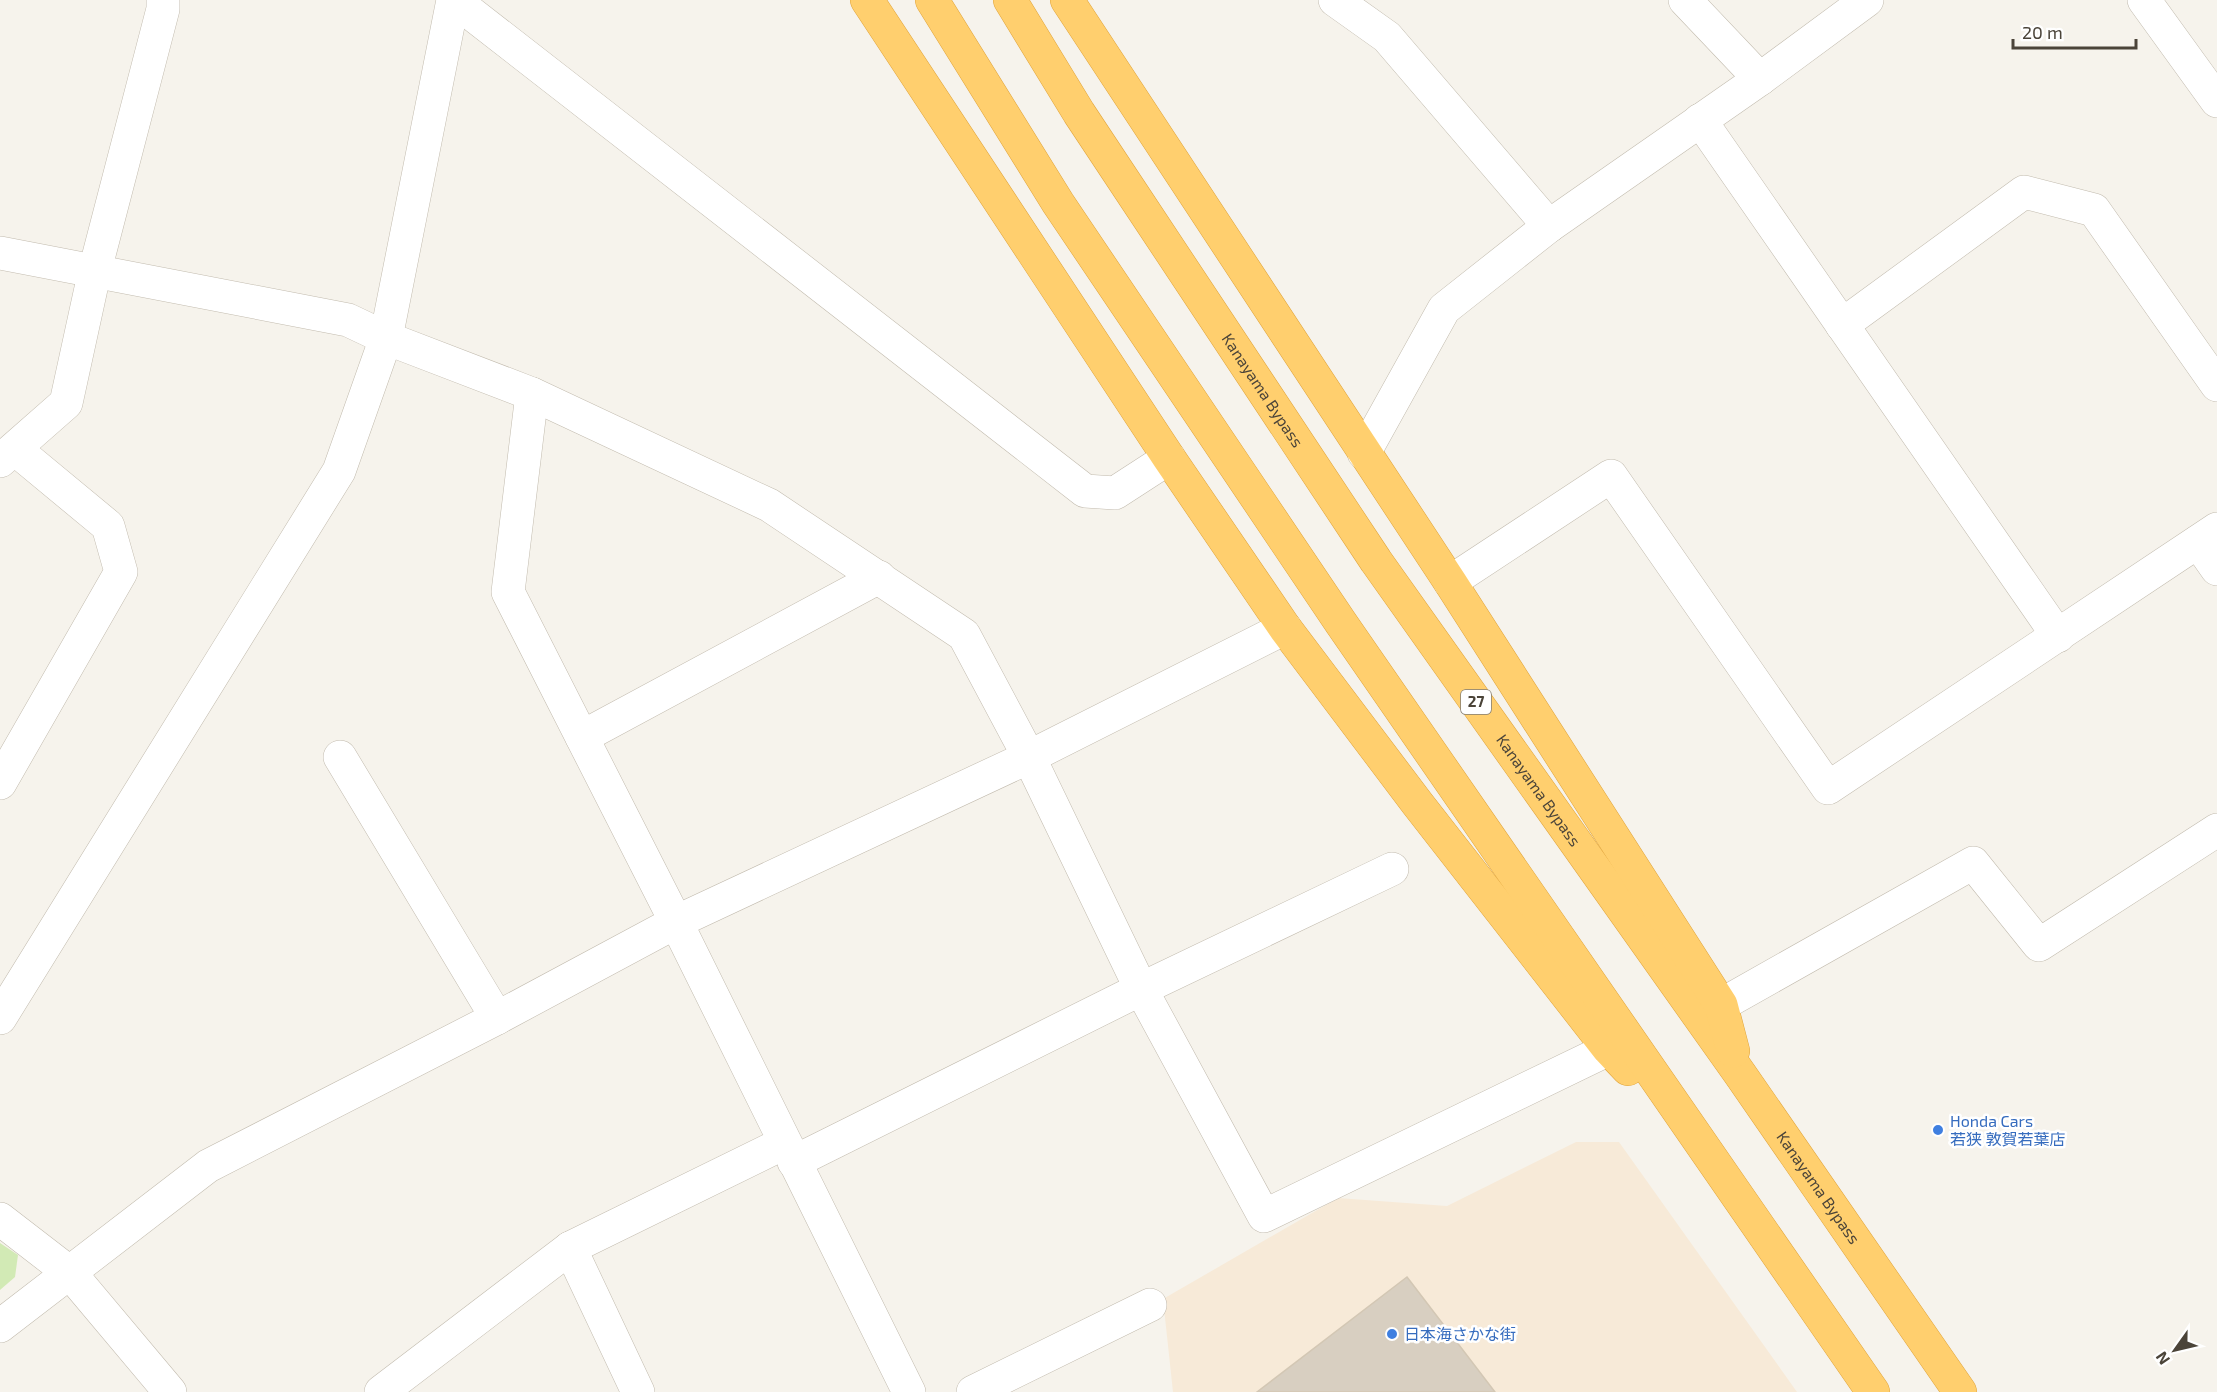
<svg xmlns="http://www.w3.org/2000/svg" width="2217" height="1392" font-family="'Exo 2','Noto Sans JP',sans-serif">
<rect width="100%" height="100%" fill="#f6f3ec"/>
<!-- commercial -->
<polygon fill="#f7ead8" points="1576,1142 1619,1142 1797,1392 1173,1392 1163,1299 1338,1198 1447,1206"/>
<!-- green -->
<polygon fill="#d2eab5" points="0,1243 18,1255 15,1277 0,1290"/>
<!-- building -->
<polygon fill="#d8cfc1" stroke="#d3c7b4" stroke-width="1.5" points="1407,1277 1495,1392 1257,1392"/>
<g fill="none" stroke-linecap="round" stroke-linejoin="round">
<defs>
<g id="street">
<polyline points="454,0 1085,491 1115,493 1169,458"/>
<polyline points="1335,0 1387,37 1549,226"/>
<polyline points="1685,0 1760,79"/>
<polyline points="2144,0 2217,101"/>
<polyline points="1700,120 2058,636"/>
<polyline points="0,253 348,320 386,338 532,394 769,505 964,635 1029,757 1141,989 1264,1216 1609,1049"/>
<polyline points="1842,325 2024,192 2094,210 2217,385"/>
<polyline points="532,394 508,592 676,922 909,1392"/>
<polyline points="1364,453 1444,309 1549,226 1760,79 1867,0"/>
<polyline points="0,461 66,403 95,270 163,9 163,0"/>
<polyline points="2198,542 2217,569"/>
<polyline points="1450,582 1611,476 1828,788 2217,529"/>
<polyline points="582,737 879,577"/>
<polyline points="340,757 497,1018"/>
<polyline points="0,783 121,572 108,526 15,449"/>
<polyline points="1721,1005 1973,863 2039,945 2217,830"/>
<polyline points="0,1018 339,471 386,338 453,0"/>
<polyline points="794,1162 1141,989 1392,869"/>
<polyline points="0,1219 70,1273 170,1392"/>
<polyline points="570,1248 638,1392"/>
<polyline points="0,1326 208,1166 497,1018 676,922 1029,757 1285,628"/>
<polyline points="381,1392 570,1248 784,1143"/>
<polyline points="973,1392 1150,1305"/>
</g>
<g id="highway">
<polyline points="867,0 1169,458 1285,628 1417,803 1609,1049 1628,1069"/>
<polyline points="932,0 1058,203 1341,623 1873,1392"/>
<path id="s1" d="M1010,0L1079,113L1376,561L1740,1074L1960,1392"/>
<polyline points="1067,0 1450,582 1721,1005 1733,1051"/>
</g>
</defs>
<!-- street casing -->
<use href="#street" stroke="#c2bbae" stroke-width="34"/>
<!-- highway casing -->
<use href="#highway" stroke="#e0a43c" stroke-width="34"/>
<!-- street -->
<use href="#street" stroke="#fff" stroke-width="33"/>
<!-- highway -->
<use href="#highway" stroke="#ffcf6e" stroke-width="33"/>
</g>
<!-- markers -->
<g fill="#3f7fe0" stroke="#fff" stroke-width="2">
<circle cx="1938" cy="1130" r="6"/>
<circle cx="1392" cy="1334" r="6"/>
</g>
<g text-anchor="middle" stroke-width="5" stroke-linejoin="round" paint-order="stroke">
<!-- shield labels -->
<rect fill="#fff" stroke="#817c74" stroke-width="1.5" x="1461" y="690" width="30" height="24" rx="4.5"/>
<g font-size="15" font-weight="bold" fill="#4b4439">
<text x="1476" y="707">27</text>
</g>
<!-- street labels -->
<g font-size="16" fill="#4b4439" stroke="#fff">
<text dy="6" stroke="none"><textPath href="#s1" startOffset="465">Kanayama Bypass</textPath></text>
<text dy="6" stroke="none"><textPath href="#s1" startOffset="951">Kanayama Bypass</textPath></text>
<text dy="6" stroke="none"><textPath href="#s1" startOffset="1437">Kanayama Bypass</textPath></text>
</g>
<!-- shop labels -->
<g font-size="16" fill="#366cbe" stroke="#fff" text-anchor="start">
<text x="1950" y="1127">Honda Cars<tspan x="1950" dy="18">若狭 敦賀若葉店</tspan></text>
<text x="1404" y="1340">日本海さかな街</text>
</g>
</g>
<!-- north arrow -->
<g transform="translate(2175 1350) rotate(236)" stroke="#ffffff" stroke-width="4.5" paint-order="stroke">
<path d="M0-4.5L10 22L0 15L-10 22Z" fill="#4b4439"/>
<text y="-9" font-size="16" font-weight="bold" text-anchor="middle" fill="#4b4439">N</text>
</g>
<!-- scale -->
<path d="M2013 39v9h123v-9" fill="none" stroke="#4b4439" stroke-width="3"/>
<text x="2022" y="39" font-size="18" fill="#4b4439" stroke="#ffffff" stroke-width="4.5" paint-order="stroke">20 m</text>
</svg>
